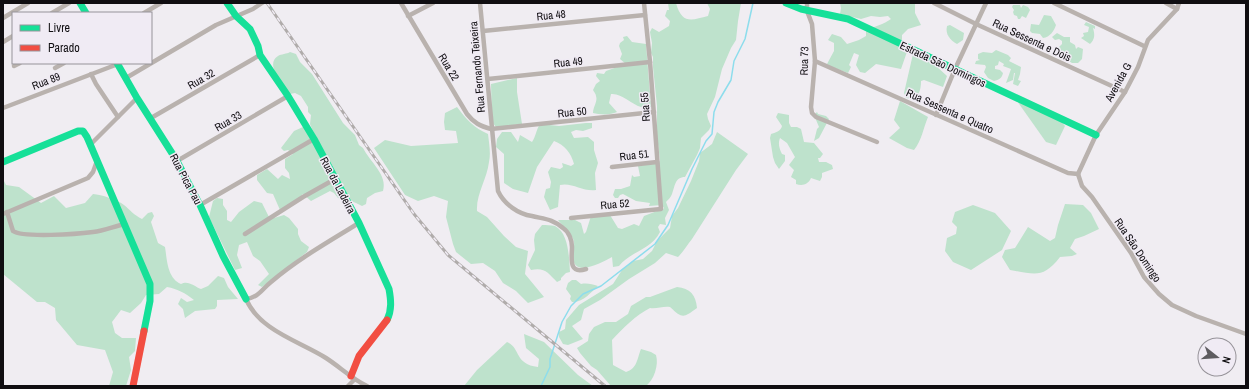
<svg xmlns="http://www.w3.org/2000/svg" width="1249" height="389" font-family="'Archivo Narrow',sans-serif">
<rect width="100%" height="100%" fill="#f0edf2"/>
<!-- green -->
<g fill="#bee2cc">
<path d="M668,3H676C682,25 692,20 708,16L710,9L707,3H741L738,21L736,40L731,48L722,69L715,97L707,114L708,119L711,126L709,130L701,138L700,148L697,155L685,177C675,177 675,186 672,194C671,197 668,200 666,202L669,210L665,218L666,225L660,224L658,227L660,232C651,250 631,251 619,266L613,267L612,257C601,263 572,279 573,255C573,249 576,243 572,237C569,231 562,225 558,220H575L581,223L584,234L586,232L591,216L610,215L618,228L622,229L634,224L639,226L644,216L657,211H662L664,208L662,205L649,206L650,203L636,201L623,194L620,195L618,198H615L613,195L615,189H621L630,186L632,175L634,177L640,176L638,166L659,163L660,160L657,136V106L653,67V57L651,53L652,43L650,32L652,28L659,32L669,26L670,21L665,16L667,10H669Z"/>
<path d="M840,3H915V13L921,25L908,29L902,35V41L908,49L901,69L876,64L865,73L860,72L856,65L859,55L854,53L849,65L851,67L848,73L832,67L827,64L834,51V43L828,40L832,34L841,37L847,44L859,40L866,36V30C874,27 884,24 891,19L888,16L880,17L871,16L861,19L840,14L841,8Z"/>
<polygon points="1013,5 1020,5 1021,8 1023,5 1028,7 1030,10 1026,18 1022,16 1020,19 1018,19 1017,16 1014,15 1013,12 1014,10 1012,7"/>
<path d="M1044,15L1051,16L1056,25C1054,31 1050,37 1043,38L1040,34L1032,33L1030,31L1031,24L1039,25Z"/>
<path d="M1086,22L1095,26V29L1093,28C1095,35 1095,39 1090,44L1081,38L1084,36L1083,33L1088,32L1089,27L1084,25Z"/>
<path d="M950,25L964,33L963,40L957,44C950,40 945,34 947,26Z"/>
<polygon points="1057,33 1064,37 1070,37 1070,42 1075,45 1076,49 1078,47 1083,49 1082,59 1078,63 1072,63 1063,57 1064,52 1059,51 1058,48 1062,44 1062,41 1059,39 1055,40 1052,37"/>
<path d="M627,36L632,42L646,44L651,107C648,107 643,107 641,107C631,104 622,93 611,94L609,103L617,112C611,115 600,115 593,113C593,107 598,101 596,96C596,94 594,92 593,90L596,84L600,81L596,76L597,73L604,74L606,71L626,64L620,59L622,54L619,46L620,43L624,40L623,37Z"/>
<path d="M996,50L1008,55L1011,58L1009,61L1021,67L1020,74L1018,80L1021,81L1018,86L1013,84L1015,73H1014L1013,80L1006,83L1011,69L1003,66L1004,64L999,61L998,65L995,66V69L1000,70L1003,73C1002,78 999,80 994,81L988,78L984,72L986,67L985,65L975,64L976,61L980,60L978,59V54L983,52L992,53Z"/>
<path d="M290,52L296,54L300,62L312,74L343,123L355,135L359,145L363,148C370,162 388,175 383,191L375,193L367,198L366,204L362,206L356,203L351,201L313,131L310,124L311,115L308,112V107L301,96L295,93L290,94C284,85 264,65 278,56C281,54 287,54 290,52Z"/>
<path d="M913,54L935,65L947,76L943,87L924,80L921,81C921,92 918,100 906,98L904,93Z"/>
<polygon points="517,78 517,92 522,124 496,127 492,122 491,84"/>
<path d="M900,101L928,117C923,129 922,140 914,150L907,148L889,138L900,128L894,120Z"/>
<polygon points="1017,101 1060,120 1065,126 1056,145 1046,142"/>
<path d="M457,107C466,119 474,128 488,134C489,143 491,153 489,162C487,179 476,194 477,211L487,217L504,236L516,247L528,251L525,274L544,297L528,303L516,291L503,283L495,271L483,263L471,264L456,252L453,244L446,217L448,201L434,196L418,201L405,195L374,148L385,140L411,146L458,143L456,131L445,130L444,122L445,113Z"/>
<polygon points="817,112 818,114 826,116 829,119 819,138 814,141 817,129 819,127 814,115"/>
<path d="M778,113L789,115V123L791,127H797L801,129L804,142L814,143L823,154L820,158H818L819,162H826L832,165L833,169L822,173V177L820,181L811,178C808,185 802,186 796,184V180L791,177L794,170L789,165L795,157L787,143L780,138C778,143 779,148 782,154L785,155V161L779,169L775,163L773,157L770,138L771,134C775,133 781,131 782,126L776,117Z"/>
<path d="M586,123H592V128L583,131L576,130L571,132L574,138L588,137L594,142V150L598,163L595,173L596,190C583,192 572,182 560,185L558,207L550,210L544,197L546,189L550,188L551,182L548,172L551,167L560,169L563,167L562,163L571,166L574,164C571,153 565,145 554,141L537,167L528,193L513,189L504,183V154L496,147L497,139L502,132H511L518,142L520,135L532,142C536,136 536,130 540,124L559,126Z"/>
<path d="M303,127L307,130C316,147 324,165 333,182C336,188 340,192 342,199L338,198L334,193L330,191L311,201L303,194L297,200L280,210L273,194L267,193L257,180V175L267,169L278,179L282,175L290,179L289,173L285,168V159L293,154L288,150L284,151L281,148L294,131Z"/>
<path d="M717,132L748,154L736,170L692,239C687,245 684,251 678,257L666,253L655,263L629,279L600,300L584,309L581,320L572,326L583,339L568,345L563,344L559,337V332L565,329L566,320L579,305L613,284L622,270L633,261L643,259L652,251L657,241L670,228L672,216L678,208L691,181L699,161L700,153L712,144Z"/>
<path d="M3,179L6,185L19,187L41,203L54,196L66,208L85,203L93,194C102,195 116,199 124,205C130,210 134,215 142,219L148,213L152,212L154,216L151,222L158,243L165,247C167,259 167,278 181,284C188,280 194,286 201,289L208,286L218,276L224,278L228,287L238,299L217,300V306L215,309L195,311L185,318L183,309L178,304L181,298L187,302L194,300C185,293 178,289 167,287L159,294L146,295L141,303L130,313L121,310L112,322L115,333L122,338H136L135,351L129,357L131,370L126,386H109L113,372L105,350L77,345L56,320L55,308L45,302H37L3,274Z"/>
<polygon points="217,198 223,199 223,205 227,211 227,220 231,222 239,212 254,201 262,203 269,217 274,218 284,215 289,218 298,229 298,234 301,241 309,247 307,252 262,287 258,285 269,274 260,261 253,256 247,242 239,245 237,255 242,268 235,270 209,217 213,201"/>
<path d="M1065,204L1083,205L1091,213L1099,229L1084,236L1075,239L1070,248L1077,254L1072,256L1060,257C1043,279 1035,274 1010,270L1002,257L1005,250L1015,248L1028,227L1050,241L1055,238L1058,225Z"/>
<polygon points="973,205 995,213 1011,231 1002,250 971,270 953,262 945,251 947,238 956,234 957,227 952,222 955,212"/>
<path d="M542,225C546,225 551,225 555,226C569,233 569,258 570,272L566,273L561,278V280L557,282C548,273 545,267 531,270L528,265L535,250L534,240L535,234Z"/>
<path d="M572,280H576L581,284C587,283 592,284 598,286C591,292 583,303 572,302L570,299L571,296L566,289L568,283Z"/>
<path d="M677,287C690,288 696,295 697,308C683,318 683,319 670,307C663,306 657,309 650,308C636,315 623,328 612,340L613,365L626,372C637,369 637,359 641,349L651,352L656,355C659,365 654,380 646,386H611L597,370L591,366L580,353L577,348L588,341L589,334L594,327L605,322H616L628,314L631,306L646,297H650Z"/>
<path d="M524,334L544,342L578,375L593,386H464L477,370L507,342C521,348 514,364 538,367L539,359L526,348Z"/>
</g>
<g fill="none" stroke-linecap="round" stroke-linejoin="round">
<!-- stream -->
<polyline stroke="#8dddec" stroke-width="1.5" points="541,386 550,367 550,359 562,322 571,306 583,294 601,286 655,244 668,225 692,169 706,141 712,134 714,112 718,102 731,80 734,61 745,39 753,3"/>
<!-- street -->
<g stroke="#b9b2ae" stroke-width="4.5">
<path d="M401,3L467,114C474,123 480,126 491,129L654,112"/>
<path d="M480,3L498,191C504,204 518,214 532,216C544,219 553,219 563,228C569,232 572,240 572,247C572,257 568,275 586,269"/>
<polyline points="807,3 807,11 812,24 815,61 811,107 812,113 816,117 877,142"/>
<polyline points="934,3 976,24 1125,92"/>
<polyline points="1054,3 1144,46"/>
<polyline points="1166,3 1177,9"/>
<polyline points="52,13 69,3"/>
<polyline points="144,13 161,3"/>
<polyline points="408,16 433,3"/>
<polyline points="3,18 28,3"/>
<polyline points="483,31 645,15"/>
<polyline points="3,42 13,36"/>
<polyline points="815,61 1068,173 1078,174"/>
<polyline points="14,66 20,63"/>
<polyline points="55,68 64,63"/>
<polyline points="91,74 96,84 118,117"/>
<polyline points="126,78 216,25 253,9 262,3"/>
<polyline points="488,79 650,62"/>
<polyline points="3,108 118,64"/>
<polyline points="936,115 955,69 986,3"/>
<polyline points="151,118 260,55"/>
<polyline points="91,144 137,98"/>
<polyline points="177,161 288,96"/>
<polyline points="612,167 657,162"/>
<polyline points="1078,174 1082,186 1092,197 1131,253 1144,277 1159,294 1172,305 1196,316 1246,334"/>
<polyline points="1078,174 1096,135 1125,92 1138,67 1148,40 1177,9 1179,3"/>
<polyline points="200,205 314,139"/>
<path d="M7,212L13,231C23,238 78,234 93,232C104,231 115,226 125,224"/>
<polyline points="3,214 88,178 93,172 97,161"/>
<polyline points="571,218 661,209 650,62 644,3"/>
<path d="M359,223C328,242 298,259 271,282C261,290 259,297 246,299C260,331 299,341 326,358C340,367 352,379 367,386"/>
<polyline points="245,234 303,197 335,179"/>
<polyline points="348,386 354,380"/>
</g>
<!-- fast -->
<g stroke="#16e098" stroke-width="7">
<polyline points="80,3 86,13"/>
<path d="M227,3L236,16L250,29L258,46L260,55L288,96L314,139L359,223L389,289C391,300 392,310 387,320"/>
<polyline points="786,3 801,9 848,19 1096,135"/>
<polyline points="117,63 137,98 177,161 200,205 223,256 246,299"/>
<polyline points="3,162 78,131 83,131 87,137 150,284 150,301 144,331"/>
</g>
<!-- jam -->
<g stroke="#f24e42" stroke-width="7">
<polyline points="351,376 359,356 387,320"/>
<polyline points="133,386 144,331"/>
</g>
<defs>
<polyline id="rail" points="267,3 414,214 448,255 605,386"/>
</defs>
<!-- rail casing -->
<use href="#rail" stroke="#b0acab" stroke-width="3"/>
<!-- rail -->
<use href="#rail" stroke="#f0ebf4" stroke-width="1.5" stroke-dasharray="4.5" stroke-linecap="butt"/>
</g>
<g text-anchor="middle" stroke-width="3" stroke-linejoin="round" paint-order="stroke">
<!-- street labels -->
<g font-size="11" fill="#100e11" stroke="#f0ebf4">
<text transform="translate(551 15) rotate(-6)" y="4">Rua 48</text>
<text transform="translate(1032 40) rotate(25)" y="4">Rua Sessenta e Dois</text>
<text transform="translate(804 61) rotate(-89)" y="4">Rua 73</text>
<text transform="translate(568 62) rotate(-6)" y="4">Rua 49</text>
<text transform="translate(943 64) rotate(25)" y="4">Estrada São Domingos</text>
<text transform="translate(449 67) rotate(59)" y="4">Rua 22</text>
<text transform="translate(477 67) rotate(-95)" y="4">Rua Fernando Teixeira</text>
<text transform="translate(201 79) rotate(-30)" y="4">Rua 32</text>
<text transform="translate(46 81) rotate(-21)" y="4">Rua 89</text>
<text transform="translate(1118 82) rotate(-61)" y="4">Avenida G</text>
<text transform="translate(645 107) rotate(-94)" y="4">Rua 55</text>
<text transform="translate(950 111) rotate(24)" y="4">Rua Sessenta e Quatro</text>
<text transform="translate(572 112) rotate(-6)" y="4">Rua 50</text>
<text transform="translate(228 121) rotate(-30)" y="4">Rua 33</text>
<text transform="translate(634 155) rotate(-7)" y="4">Rua 51</text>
<text transform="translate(186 179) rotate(62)" y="4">Rua Pica Pau</text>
<text transform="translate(338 185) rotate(62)" y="4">Rua da Ladeira</text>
<text transform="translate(615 204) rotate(-5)" y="4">Rua 52</text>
<text transform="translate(1138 250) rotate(56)" y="4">Rua São Domingo</text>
</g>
</g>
<!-- border -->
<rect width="1249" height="389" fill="none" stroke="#100e11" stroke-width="8"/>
<!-- legend -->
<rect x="12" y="12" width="140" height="52" fill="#f0ebf4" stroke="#969399"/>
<rect x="20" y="25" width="20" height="6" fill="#16e098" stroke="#969399"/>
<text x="48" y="32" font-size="12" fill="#100e11">Livre</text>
<rect x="20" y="45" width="20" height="6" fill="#f24e42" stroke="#969399"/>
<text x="48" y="52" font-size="12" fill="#100e11">Parado</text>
<!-- north arrow -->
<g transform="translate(1217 357) rotate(107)"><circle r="19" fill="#f0ebf4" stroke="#969399"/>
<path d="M0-3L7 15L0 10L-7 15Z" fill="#5e5c60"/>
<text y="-6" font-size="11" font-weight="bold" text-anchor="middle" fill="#100e11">N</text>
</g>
</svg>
